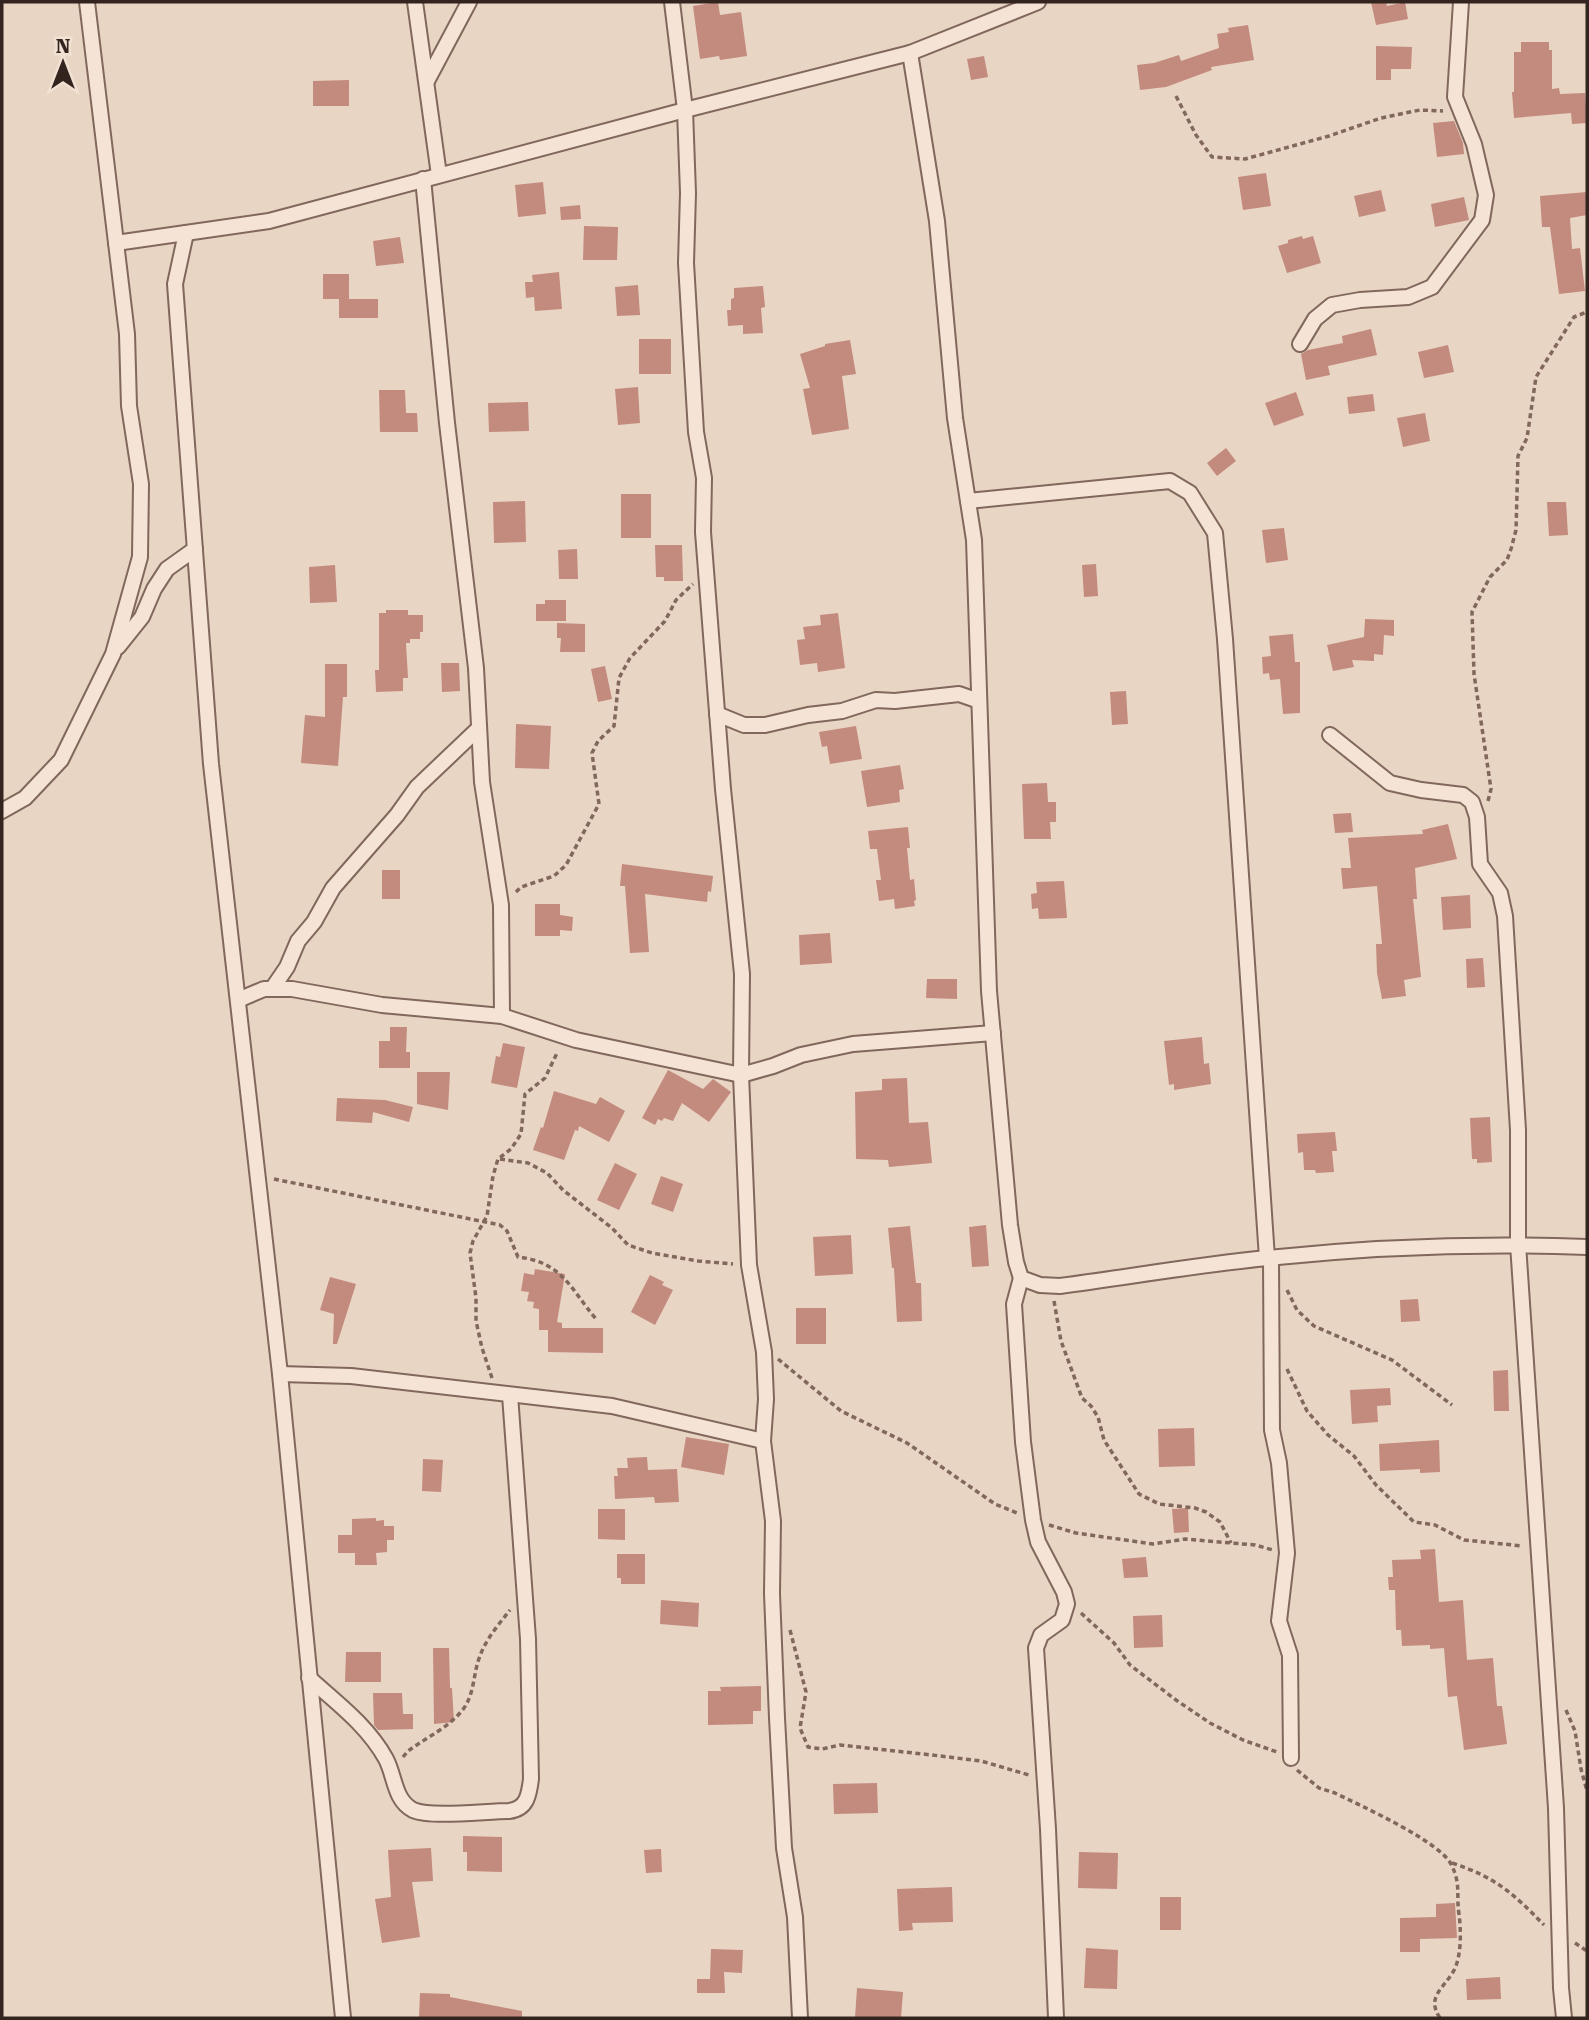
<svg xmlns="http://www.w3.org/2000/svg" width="1589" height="2020" font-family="'Roboto Serif',serif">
<rect width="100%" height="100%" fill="#e9d5c4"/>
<!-- building -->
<g fill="#c38a7e">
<polygon points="718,2 720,15 741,12 747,56 720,60 719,56 700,59 693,6"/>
<polygon points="1371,2 1386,2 1387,6 1405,2 1408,19 1376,25"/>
<polygon points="1248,25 1254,60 1211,67 1212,70 1166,87 1140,90 1137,65 1154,63 1179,55 1181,61 1219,48 1217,34 1229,32 1228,28"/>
<polygon points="1521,42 1549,42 1549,50 1552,50 1552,89 1559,88 1560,94 1585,93 1587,123 1572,124 1571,113 1514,118 1512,92 1514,92 1514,52 1521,52"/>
<polygon points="1376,46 1412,47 1411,69 1391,69 1391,80 1376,80"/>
<polygon points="984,56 988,77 971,80 967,59"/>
<polygon points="349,80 349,106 313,106 313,81"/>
<polygon points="1454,121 1463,143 1464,154 1437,157 1433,123"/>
<polygon points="1266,173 1271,206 1243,210 1238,177"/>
<polygon points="543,182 546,214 518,217 515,185"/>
<polygon points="1381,190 1386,211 1359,217 1354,196"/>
<polygon points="1587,192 1587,215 1570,218 1572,249 1580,248 1585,291 1559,294 1550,227 1542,227 1540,196"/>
<polygon points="1464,197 1469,220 1435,227 1431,204"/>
<polygon points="580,205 581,219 561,220 560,207"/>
<polygon points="584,226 618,227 617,260 583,260"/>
<polygon points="1302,236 1303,239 1313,236 1321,263 1287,273 1278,246 1288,243 1288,240"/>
<polygon points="400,237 404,263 376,266 373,241"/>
<polygon points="559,272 562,309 535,311 534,297 526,298 525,282 533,282 532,275"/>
<rect x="323" y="274" width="26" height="25"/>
<polygon points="638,285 640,315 617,316 615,287"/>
<polygon points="763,286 765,307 761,308 763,333 743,334 743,325 728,326 727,310 731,310 731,299 734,298 734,288"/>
<rect x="339" y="299" width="39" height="19"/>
<polygon points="1371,329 1377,355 1328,366 1330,375 1306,380 1301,354 1308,350 1343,343 1342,336"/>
<rect x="639" y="339" width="32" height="35"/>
<polygon points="850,340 856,374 842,376 849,429 812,435 803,389 810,388 800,354 825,346 825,344"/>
<polygon points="1448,345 1454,372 1424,378 1418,352"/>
<polygon points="638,387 640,423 618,425 615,389"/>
<polygon points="379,390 405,390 406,413 417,413 418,432 380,432"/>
<polygon points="1296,392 1304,415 1274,426 1265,403"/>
<polygon points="1373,394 1375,411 1349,414 1347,397"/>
<polygon points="528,402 529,431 489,432 488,403"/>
<polygon points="1425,413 1430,441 1403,447 1397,418"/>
<polygon points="1226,448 1236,461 1217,476 1207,463"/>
<rect x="621" y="494" width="30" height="44"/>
<polygon points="525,501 526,542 494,543 493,502"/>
<polygon points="1547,502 1566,502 1568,535 1549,536"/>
<polygon points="1284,528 1288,560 1266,563 1262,530"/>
<polygon points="655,545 682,545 683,581 664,581 664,577 656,577"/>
<polygon points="577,549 578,579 559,579 558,550"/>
<polygon points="1096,564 1098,596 1084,597 1082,565"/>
<polygon points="335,565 337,602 310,603 309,567"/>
<polygon points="545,600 566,600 566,621 536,621 536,604 545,604"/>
<polygon points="386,610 408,610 408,615 423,615 423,632 420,632 420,639 410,639 410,643 406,643 408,678 403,678 403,691 376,692 375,670 379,670 379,613 386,613"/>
<polygon points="838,613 845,668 818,672 817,663 800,665 797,640 805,639 803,627 821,625 820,615"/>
<polygon points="1365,619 1394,620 1394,636 1384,635 1383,655 1374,654 1374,661 1352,660 1354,667 1333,671 1327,645 1364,637"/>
<polygon points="557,623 585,624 585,652 560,652 561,638 557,638"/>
<polygon points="1293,634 1295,662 1300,662 1300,713 1283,714 1280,679 1270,680 1269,673 1263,674 1262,657 1271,656 1269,636"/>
<polygon points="441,663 459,663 460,691 442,692"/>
<polygon points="325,664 347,664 347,697 343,697 338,766 301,763 305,715 325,717"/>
<polygon points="605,666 612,699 598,702 591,669"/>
<polygon points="1126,691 1128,724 1112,725 1110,692"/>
<polygon points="516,724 551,726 549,769 515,768"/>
<polygon points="856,726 862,759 830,764 827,746 822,747 819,732"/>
<polygon points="900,765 904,789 899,790 900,802 867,807 861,771"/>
<polygon points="1047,783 1048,802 1056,802 1056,822 1050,822 1051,839 1024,839 1022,784"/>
<polygon points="1351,813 1353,832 1335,833 1333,814"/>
<polygon points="1448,824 1457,859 1415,868 1417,899 1413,899 1421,977 1404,980 1406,996 1382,999 1377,973 1376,944 1382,944 1377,886 1343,889 1341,868 1351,868 1348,838 1423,834 1422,830"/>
<polygon points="908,827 910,848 907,848 910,880 914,879 916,900 914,901 915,906 895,909 894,899 879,901 876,880 881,880 877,849 870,849 868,831"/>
<polygon points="622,864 713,876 711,892 708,891 707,902 645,894 649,952 630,953 625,886 620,886"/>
<rect x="382" y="870" width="18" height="29"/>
<polygon points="1064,881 1067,918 1039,919 1038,908 1032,909 1031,894 1037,893 1036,882"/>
<polygon points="1470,895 1471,928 1443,930 1441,897"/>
<polygon points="535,904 560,904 560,915 573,917 572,931 560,930 560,936 535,936"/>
<polygon points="830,933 832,963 800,965 799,935"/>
<polygon points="1483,958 1485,987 1467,988 1466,959"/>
<polygon points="927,979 957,979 957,999 926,998"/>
<polygon points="390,1027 407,1027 406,1052 410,1052 410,1068 379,1068 379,1041 390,1041"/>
<polygon points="1202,1037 1204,1064 1209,1063 1211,1084 1174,1090 1174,1084 1169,1085 1164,1041"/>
<polygon points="503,1043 525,1047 517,1088 491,1083 496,1056 500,1057"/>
<polygon points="668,1070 703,1089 713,1079 731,1092 709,1122 682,1103 673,1121 664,1118 662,1121 658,1119 655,1125 642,1118"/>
<polygon points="417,1072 450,1072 448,1110 417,1104"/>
<polygon points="907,1078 909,1123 928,1122 932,1163 889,1167 888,1160 856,1159 855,1092 882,1090 882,1079"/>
<polygon points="554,1091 596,1104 600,1097 625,1111 609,1142 579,1126 578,1131 575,1130 564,1160 533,1150 541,1127 543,1128"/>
<polygon points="337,1098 385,1100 413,1107 409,1122 373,1112 372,1123 336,1121"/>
<polygon points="1490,1117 1492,1162 1477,1163 1477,1159 1472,1159 1470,1118"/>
<polygon points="1335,1132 1337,1151 1332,1151 1334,1172 1316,1173 1315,1170 1304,1170 1303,1152 1298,1153 1297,1134"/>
<polygon points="615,1163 637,1174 619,1210 597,1200"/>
<polygon points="661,1176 683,1184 673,1212 651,1204"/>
<polygon points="986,1225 989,1266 972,1267 969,1227"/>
<polygon points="910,1226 916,1283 921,1283 922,1321 897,1322 894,1268 892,1268 888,1228"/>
<polygon points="851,1235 853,1274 815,1276 813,1237"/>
<polygon points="535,1269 565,1274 557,1322 562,1323 562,1328 603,1328 603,1353 548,1352 548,1330 539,1330 539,1309 533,1308 534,1302 527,1301 529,1292 521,1291 524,1273 534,1275"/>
<polygon points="650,1275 664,1282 662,1285 673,1290 655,1325 631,1312"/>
<polygon points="330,1277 356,1284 337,1344 333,1344 334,1314 320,1310"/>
<polygon points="1418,1299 1420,1321 1401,1322 1400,1300"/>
<rect x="796" y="1308" width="30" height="36"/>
<polygon points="1508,1370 1509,1411 1494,1411 1493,1371"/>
<polygon points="1390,1388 1391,1405 1377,1406 1378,1422 1352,1424 1350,1390"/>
<polygon points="1194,1428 1195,1466 1159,1467 1158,1429"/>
<polygon points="686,1437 729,1444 724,1475 681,1467"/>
<polygon points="1439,1440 1440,1472 1420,1473 1420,1469 1380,1471 1379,1444"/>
<polygon points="647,1457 648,1470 677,1469 679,1502 655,1503 654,1497 615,1499 614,1476 618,1476 617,1468 628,1468 627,1458"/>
<polygon points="423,1459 443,1460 441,1492 422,1491"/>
<polygon points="1188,1508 1189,1532 1174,1533 1172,1509"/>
<polygon points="598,1509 625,1509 625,1540 598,1539"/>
<polygon points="376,1518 376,1521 384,1520 384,1526 394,1526 394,1540 387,1540 387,1552 376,1553 377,1565 355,1565 355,1553 338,1553 338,1535 352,1535 352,1519"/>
<polygon points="1435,1549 1439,1602 1463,1600 1467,1660 1493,1658 1497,1706 1502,1706 1507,1744 1464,1750 1457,1696 1448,1697 1444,1648 1430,1649 1430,1645 1402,1646 1401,1630 1396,1630 1395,1590 1389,1590 1388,1577 1393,1577 1392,1560 1421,1559 1420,1550"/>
<polygon points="617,1554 645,1554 645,1584 621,1584 621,1578 617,1578"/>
<polygon points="1146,1557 1148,1577 1124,1578 1122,1559"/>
<polygon points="661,1600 699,1603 698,1627 660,1624"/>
<polygon points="1162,1615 1163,1647 1134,1648 1133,1616"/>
<polygon points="433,1648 449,1648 450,1688 452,1688 454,1722 434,1724"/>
<polygon points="346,1652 381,1652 381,1682 345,1682"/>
<polygon points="761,1686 761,1711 753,1711 753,1724 708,1725 708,1691 721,1691 720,1687"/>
<polygon points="373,1693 402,1693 403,1714 413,1714 413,1729 378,1730 374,1725"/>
<polygon points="877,1783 878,1813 834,1814 833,1784"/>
<polygon points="463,1836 502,1837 502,1872 467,1871 467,1852 463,1852"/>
<polygon points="431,1848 433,1881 412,1882 420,1937 382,1943 375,1899 391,1897 388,1850"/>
<polygon points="661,1849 662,1872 646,1873 644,1850"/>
<polygon points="1079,1852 1118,1853 1117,1889 1078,1888"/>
<polygon points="952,1887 953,1922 912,1923 913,1930 899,1931 897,1889"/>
<rect x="1160" y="1897" width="21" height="33"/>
<polygon points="1455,1903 1457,1938 1420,1939 1420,1952 1400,1952 1400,1918 1436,1917 1436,1904"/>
<polygon points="1086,1948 1118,1950 1117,1989 1084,1988"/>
<polygon points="711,1949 743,1950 742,1973 724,1972 725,1993 697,1993 697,1979 710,1979"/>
<polygon points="1500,1977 1501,1999 1467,2000 1466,1979"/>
<polygon points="857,1988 903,1992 901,2018 855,2018"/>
<polygon points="420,1993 450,1994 450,1997 522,2011 522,2018 419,2018"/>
</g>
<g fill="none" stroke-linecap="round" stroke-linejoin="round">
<defs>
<g id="minor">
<polyline points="415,2 439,175"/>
<polyline points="672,2 685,110 688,193 686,263 696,432 704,478 703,532 723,789 742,974 741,1075 749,1265 764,1352 766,1399 763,1441 773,1521 772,1594 777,1718 784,1848 795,1917 800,2018"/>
<path d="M910,53L937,221L955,418L974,540L989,991L1010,1225L1016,1262L1021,1278L1040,1285L1060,1286C1128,1277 1197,1265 1267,1258C1373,1247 1480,1243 1587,1247"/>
<polyline points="427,81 469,2"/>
<polyline points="423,179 447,423 476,668 482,782 501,905 502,1016"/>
<polyline points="186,233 175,284 211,764 280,1374 343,2018"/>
<polyline points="116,243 269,221 685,110 910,53 1038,2"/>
<polyline points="1300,344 1315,319 1332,305 1360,300 1408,297 1432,287 1482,220 1486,195 1474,144 1455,97 1461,2"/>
<polyline points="968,501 1170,481 1190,493 1215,533 1225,639 1267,1258"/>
<polyline points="118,647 142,617 154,589 167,569 195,549"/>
<polyline points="717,714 744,725 765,725 808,715 842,711 876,700 895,701 959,694 979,701"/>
<polyline points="1330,735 1390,783 1421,790 1463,795 1472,802 1477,817 1480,864 1500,893 1505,916 1518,1130 1518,1244 1556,1808 1561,1988 1564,2018"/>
<polyline points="2,811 25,798 61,760 113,654 140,557 141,484 129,406 127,334 87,2"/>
<polyline points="272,989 287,967 298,941 314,922 333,888 397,815 417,787 479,728"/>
<polyline points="238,1000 264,989 292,989 382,1005 502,1016 576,1040 741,1075 773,1066 801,1055 853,1044 993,1033"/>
<polyline points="1271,1258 1272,1430 1279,1463 1287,1553 1279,1621 1290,1655 1291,1758"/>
<polyline points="1021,1278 1014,1304 1023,1442 1033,1520 1038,1542 1064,1592 1067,1604 1062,1620 1041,1635 1036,1648 1048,1829 1056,2018"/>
<polyline points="280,1374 351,1376 612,1406 763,1441"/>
<path d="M309,1678C337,1703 368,1726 386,1759C395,1776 394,1800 413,1810C431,1818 486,1811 509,1811C527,1809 529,1795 531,1779L528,1639L510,1395"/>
</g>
</defs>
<!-- minor casing -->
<use href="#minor" stroke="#81675c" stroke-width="18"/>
<!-- path -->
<g stroke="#81675c" stroke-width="3.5" stroke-dasharray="5 3.5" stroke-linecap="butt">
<polyline points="1176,96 1196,135 1212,157 1245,159 1329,136 1381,118 1420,110 1443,111"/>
<polyline points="1488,801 1491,789 1474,674 1472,612 1490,577 1507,560 1511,549 1516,530 1518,456 1527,438 1536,377 1574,317 1587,312"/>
<polyline points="516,892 521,887 554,876 566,865 599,804 592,753 598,741 614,726 619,678 630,658 665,621 676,600 693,584"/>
<polyline points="500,1159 528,1163 547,1173 563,1190 612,1228 628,1245 652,1253 698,1261 733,1264"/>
<path d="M274,1179L500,1225L507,1231L518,1257C562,1262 570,1288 596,1319"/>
<polyline points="1287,1290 1297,1310 1314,1326 1392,1360 1452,1405"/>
<polyline points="1054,1301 1061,1341 1082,1398 1091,1406 1098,1417 1104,1440 1139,1494 1159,1504 1195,1508 1206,1512 1220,1522 1231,1543"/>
<polyline points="778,1359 841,1411 907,1443 995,1504 1017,1513"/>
<polyline points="1287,1369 1307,1411 1328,1435 1354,1456 1376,1485 1414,1522 1435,1525 1464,1540 1523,1546"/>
<polyline points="492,1378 482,1348 476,1321 476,1298 470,1253 473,1241 487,1216 493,1176 498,1159 511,1149 521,1134 525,1094 545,1078 558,1051"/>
<polyline points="1049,1525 1076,1533 1153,1544 1185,1539 1255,1545 1273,1550"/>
<polyline points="1081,1613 1114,1643 1130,1665 1176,1700 1210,1723 1243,1740 1277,1752"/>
<polyline points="790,1630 806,1692 800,1728 808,1747 822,1749 840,1745 932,1755 981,1761 1029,1775"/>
<polyline points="1566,1710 1575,1731 1581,1769 1587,1791"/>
<path d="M403,1757L408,1751C427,1737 450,1727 464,1708C475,1692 473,1673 480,1656C486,1639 499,1624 510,1610"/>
<path d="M1297,1770L1319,1788L1335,1793C1361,1806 1442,1842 1452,1866C1461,1885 1456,1895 1459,1914C1461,1930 1462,1957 1453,1972C1443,1989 1426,1997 1440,2018"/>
<path d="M1452,1863C1495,1877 1513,1893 1544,1925"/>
<polyline points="1575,1943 1587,1951"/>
</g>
<!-- minor -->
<use href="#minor" stroke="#f5e4d6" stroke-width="14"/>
</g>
<!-- border -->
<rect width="1589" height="2020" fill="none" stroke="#33241f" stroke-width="7"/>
<!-- north arrow -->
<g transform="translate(63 63)" stroke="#f1e1d3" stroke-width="5" paint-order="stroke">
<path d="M0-5L12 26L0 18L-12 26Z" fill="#33241f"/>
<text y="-10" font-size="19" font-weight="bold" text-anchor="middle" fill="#33241f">N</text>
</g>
</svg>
